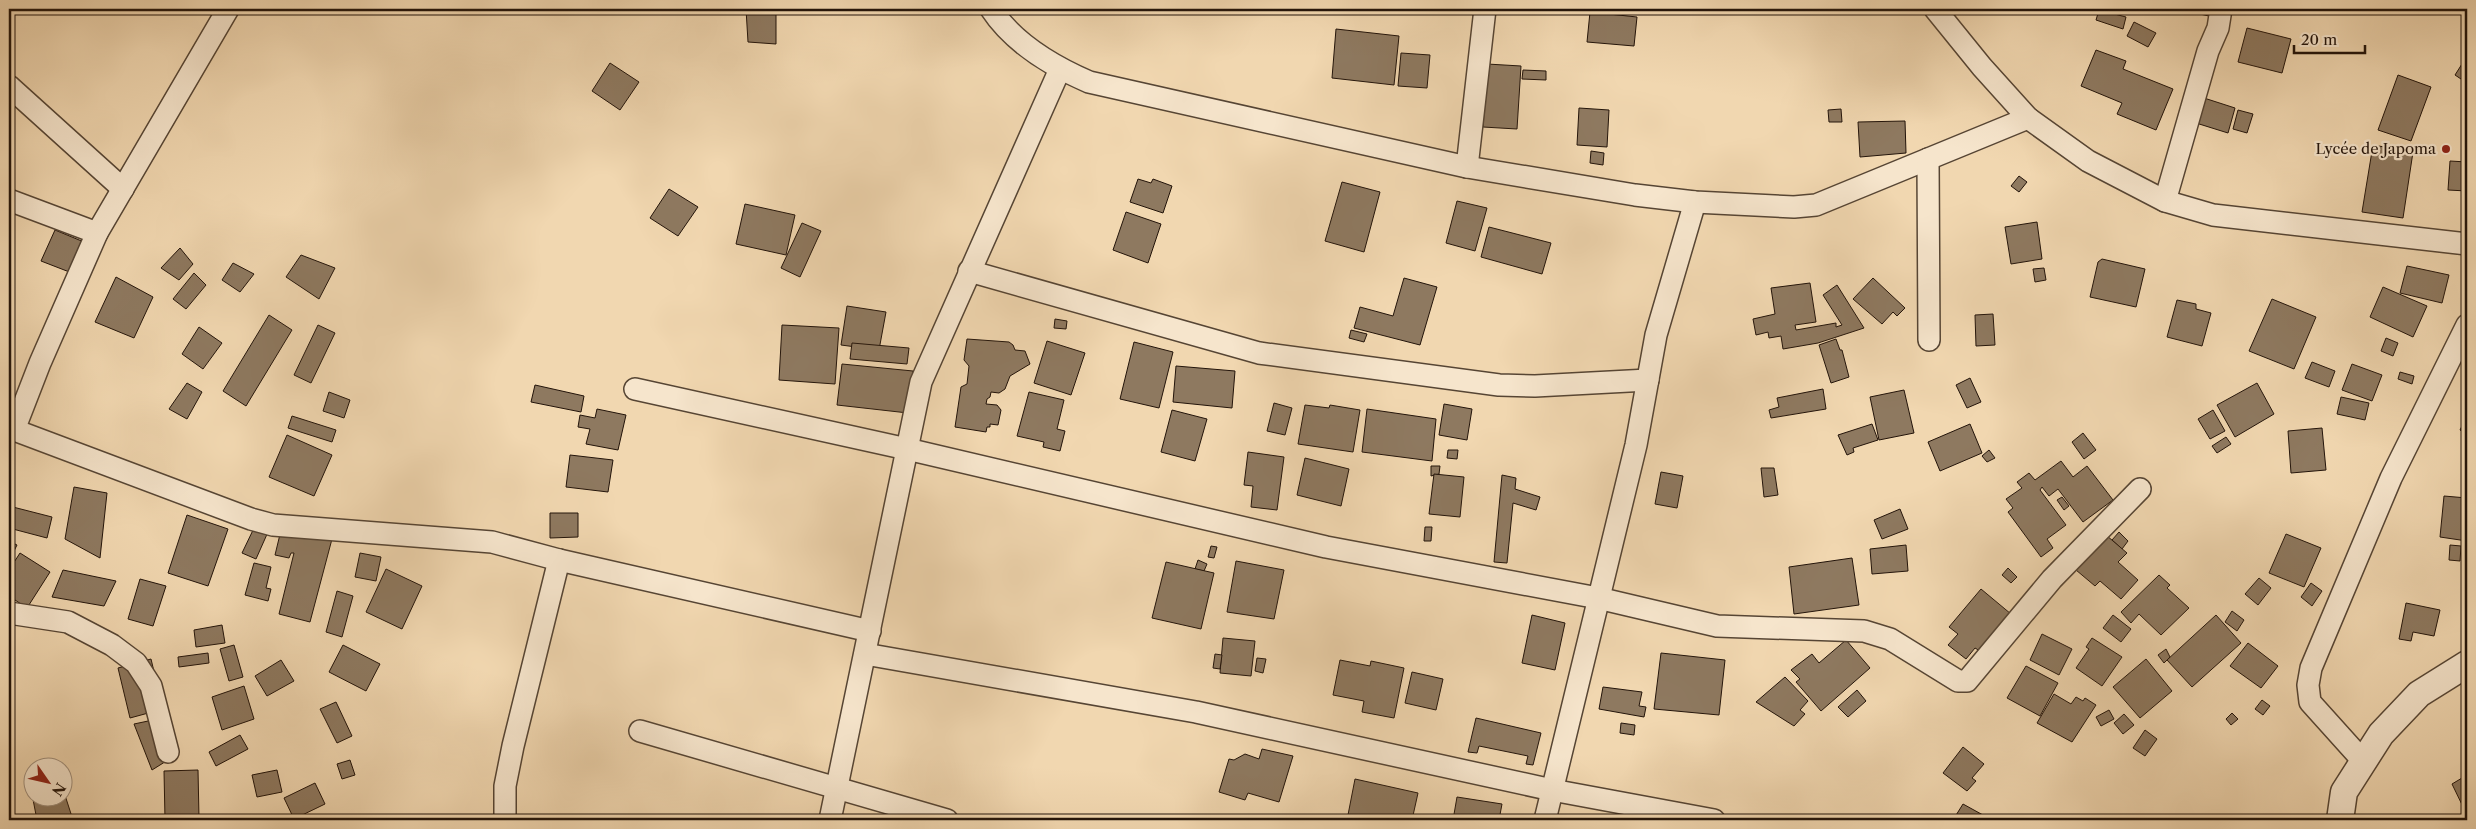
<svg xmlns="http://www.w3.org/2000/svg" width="2476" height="829" font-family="'Libre Caslon Text',serif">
<rect width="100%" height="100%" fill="#f1d7b0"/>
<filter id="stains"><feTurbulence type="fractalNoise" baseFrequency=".004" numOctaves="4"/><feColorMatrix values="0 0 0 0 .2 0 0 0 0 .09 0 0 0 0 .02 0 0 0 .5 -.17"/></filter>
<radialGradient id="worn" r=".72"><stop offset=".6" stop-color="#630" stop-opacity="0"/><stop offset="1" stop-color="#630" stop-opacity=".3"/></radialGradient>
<!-- building -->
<g fill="#8e7960" stroke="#23140a">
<polygon points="746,9 776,9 776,44 748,42"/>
<polygon points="2177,9 2210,9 2209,16"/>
<polygon points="2099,10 2126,17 2123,29 2096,20"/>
<polygon points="1590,12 1637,17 1634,46 1587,42"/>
<polygon points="2134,22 2156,33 2148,47 2127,36"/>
<polygon points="2247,28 2291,39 2282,73 2238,62"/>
<polygon points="1336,29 1399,36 1394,85 1332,78"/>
<polygon points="2096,50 2126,61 2123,69 2173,89 2156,130 2117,114 2122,103 2081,86"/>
<polygon points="1401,53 1430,55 1427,88 1398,86"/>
<polygon points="2467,56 2467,83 2455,75"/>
<polygon points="610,63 639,82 620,110 592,91"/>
<polygon points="1487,64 1521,66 1517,129 1483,127"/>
<polygon points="1523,70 1546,71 1546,80 1522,79"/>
<polygon points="2398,75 2431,87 2411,141 2378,130"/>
<polygon points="2204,98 2235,108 2228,133 2196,123"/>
<polygon points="1579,108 1609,110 1607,147 1577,145"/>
<polygon points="1841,109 1842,122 1829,122 1828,110"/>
<polygon points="2238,110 2253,114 2247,133 2233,129"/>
<polygon points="1905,121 1906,153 1860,157 1858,122"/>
<polygon points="2373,145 2413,152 2403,218 2362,212"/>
<polygon points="1591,151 1604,153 1603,165 1590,163"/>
<polygon points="2450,161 2467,162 2467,191 2448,190"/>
<polygon points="2019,176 2027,182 2019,192 2011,186"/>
<polygon points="1138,179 1151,183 1153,179 1172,186 1163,213 1130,202"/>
<polygon points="1342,182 1380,192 1364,252 1325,241"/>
<polygon points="669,189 698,207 678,236 650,218"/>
<polygon points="1457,201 1487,208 1475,251 1446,243"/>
<polygon points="745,204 795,215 786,255 736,244"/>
<polygon points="1126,212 1161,224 1148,263 1113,250"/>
<polygon points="2037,222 2042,259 2011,264 2005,227"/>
<polygon points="802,223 821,231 800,277 781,268"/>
<polygon points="1489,227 1551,243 1542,274 1481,257"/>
<polygon points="55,230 84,242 72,273 41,261"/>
<polygon points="180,248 193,264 179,280 161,268"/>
<polygon points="301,255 335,268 319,299 286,277"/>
<polygon points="2102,259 2145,269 2136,307 2090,297 2098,262"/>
<polygon points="233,263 254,274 240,292 222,280"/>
<polygon points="2407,266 2449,275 2442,303 2400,293"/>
<polygon points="2044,268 2046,280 2035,282 2033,269"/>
<polygon points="194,273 206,285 186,309 173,299"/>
<polygon points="116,277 153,297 134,338 95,322"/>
<polygon points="1404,278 1437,287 1420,345 1354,328 1360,307 1393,316"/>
<polygon points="1873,278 1905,308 1897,316 1893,312 1882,324 1853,299"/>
<polygon points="1810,283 1816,322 1795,325 1796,330 1836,323 1836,327 1842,325 1823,295 1837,285 1864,328 1818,343 1783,349 1781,336 1769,338 1768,332 1756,335 1753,319 1775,314 1771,288"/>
<polygon points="2383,287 2427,306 2413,337 2370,317"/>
<polygon points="2272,299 2316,317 2294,369 2249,351"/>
<polygon points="2177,300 2196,304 2196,309 2211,313 2202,346 2167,337"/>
<polygon points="847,306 886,312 879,350 841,345"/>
<polygon points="1993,314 1995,345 1976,346 1975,315"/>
<polygon points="269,315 292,330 246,406 223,391"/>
<polygon points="1055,319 1067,321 1066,329 1054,328"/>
<polygon points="318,325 335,333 311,383 294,375"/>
<polygon points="782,325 839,328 835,384 779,380"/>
<polygon points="199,327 222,343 203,369 182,354"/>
<polygon points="1351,330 1367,334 1364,342 1349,338"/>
<polygon points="2386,338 2398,343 2393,356 2381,351"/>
<polygon points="967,339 1009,342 1013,345 1015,350 1025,351 1030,364 1010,376 1005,389 999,393 991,392 990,397 987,399 986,404 997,405 1001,410 998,425 990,424 990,427 987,427 986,432 955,427 961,387 967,384 969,366 964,360"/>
<polygon points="1836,339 1840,350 1842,350 1849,377 1831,383 1819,345"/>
<polygon points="1047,341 1085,353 1071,395 1034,383"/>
<polygon points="1134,342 1173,352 1159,408 1120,399"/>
<polygon points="852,343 909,348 907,364 850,359"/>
<polygon points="2312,362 2335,371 2329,387 2305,378"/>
<polygon points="842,364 913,371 908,413 837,405"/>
<polygon points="2352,364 2382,375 2372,401 2342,390"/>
<polygon points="1176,366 1235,371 1232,408 1173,402"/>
<polygon points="2400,372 2414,376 2412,384 2398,379"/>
<polygon points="1970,378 1981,402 1967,408 1956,385"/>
<polygon points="187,383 202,392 187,419 169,409"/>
<polygon points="2257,383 2274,414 2235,437 2217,405"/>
<polygon points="535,385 584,396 581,412 531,402"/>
<polygon points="1823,389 1826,409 1771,418 1769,410 1779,407 1777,398"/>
<polygon points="1904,390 1914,433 1879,440 1870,397"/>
<polygon points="329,392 350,400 344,418 323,411"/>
<polygon points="1029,392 1064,400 1057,429 1065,431 1060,451 1043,447 1044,442 1017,436"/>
<polygon points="2341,397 2369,403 2365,420 2337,414"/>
<polygon points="1274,403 1292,408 1285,435 1267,431"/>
<polygon points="1444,404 1472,409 1467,440 1439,435"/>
<polygon points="1305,405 1329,408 1330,405 1360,410 1353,452 1298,444"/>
<polygon points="597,409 626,415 618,450 586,444 590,429 578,427 580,415 595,418"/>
<polygon points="1367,409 1436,419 1432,461 1362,452"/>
<polygon points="1172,410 1207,419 1195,461 1161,452"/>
<polygon points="2213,410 2225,431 2210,439 2198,419"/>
<polygon points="292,416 336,430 332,442 288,428"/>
<polygon points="2467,416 2467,434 2460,430"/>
<polygon points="1872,424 1878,440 1853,448 1854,452 1847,455 1838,435"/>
<polygon points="1970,424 1982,453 1940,471 1928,442"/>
<polygon points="2322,428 2326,470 2291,473 2288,431"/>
<polygon points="2083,433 2096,450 2084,459 2072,442"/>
<polygon points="287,435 332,455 314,496 269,477"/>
<polygon points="2226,437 2231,444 2217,453 2212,446"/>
<polygon points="1448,450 1458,450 1457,459 1447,458"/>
<polygon points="1989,450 1995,458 1987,462 1982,456"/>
<polygon points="1248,452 1284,457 1277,510 1251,507 1253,486 1244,485"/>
<polygon points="570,455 613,460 608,492 566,487"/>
<polygon points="1305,458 1349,469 1341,506 1297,495"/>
<polygon points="2061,461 2073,477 2087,466 2113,500 2083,522 2058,489 2049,496 2042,487 2040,490 2066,525 2047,539 2053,548 2041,557 2008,512 2013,508 2006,499 2022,488 2017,482 2029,473 2035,480"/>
<polygon points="1431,466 1440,466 1439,474 1431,476"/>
<polygon points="1761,468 1774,468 1778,495 1764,497"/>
<polygon points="1661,472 1683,476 1677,508 1655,504"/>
<polygon points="1434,474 1464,477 1460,517 1429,514"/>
<polygon points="1502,475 1516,478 1515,489 1540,497 1536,510 1513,503 1507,563 1494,562"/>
<polygon points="74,487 107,493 100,558 65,539"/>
<polygon points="2444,496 2467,498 2467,541 2440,537"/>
<polygon points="2062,497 2069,506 2064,510 2057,500"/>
<polygon points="9,506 52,517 47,538 9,528"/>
<polygon points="1900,509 1908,529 1882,539 1874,520"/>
<polygon points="550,513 578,513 578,537 550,538"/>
<polygon points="187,515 228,529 208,586 168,573"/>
<polygon points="255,526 268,532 256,559 242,553"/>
<polygon points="282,526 332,539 310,622 279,614 294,553 291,553 289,558 275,555"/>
<polygon points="1425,527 1432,527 1431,541 1424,541"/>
<polygon points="2119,532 2128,541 2122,549 2112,540"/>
<polygon points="2286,534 2321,548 2304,587 2269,573"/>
<polygon points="2106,535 2127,553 2118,562 2138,580 2121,599 2100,581 2095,586 2076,570"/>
<polygon points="9,541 17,545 9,561"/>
<polygon points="1906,545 1908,571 1872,574 1870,549"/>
<polygon points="2450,545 2461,546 2460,561 2449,560"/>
<polygon points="1211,546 1217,547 1214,558 1208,557"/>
<polygon points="20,553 50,572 27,608 9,596 9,570"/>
<polygon points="360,553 381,557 376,581 355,577"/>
<polygon points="1852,558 1859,605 1794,614 1789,567"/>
<polygon points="1198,560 1207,564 1204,571 1195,569"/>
<polygon points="1236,561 1284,570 1274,619 1227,612"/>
<polygon points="1166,562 1214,573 1201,629 1152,618"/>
<polygon points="254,563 271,567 266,588 271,589 268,601 245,595"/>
<polygon points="2008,568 2017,577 2011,583 2002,575"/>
<polygon points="386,569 422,586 402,629 366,612"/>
<polygon points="63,570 116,581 104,606 52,597"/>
<polygon points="2159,575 2170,585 2167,588 2189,608 2161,635 2139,614 2131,623 2121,612"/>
<polygon points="2259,578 2271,588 2258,605 2245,594"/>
<polygon points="140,579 166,586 153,626 128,619"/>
<polygon points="2311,583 2322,591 2312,606 2301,597"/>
<polygon points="1981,589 2011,614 1980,651 1975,648 1966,659 1948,645 1958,634 1949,627"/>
<polygon points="337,591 353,596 342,637 326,632"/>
<polygon points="2406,603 2440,610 2434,636 2413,632 2411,641 2399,639"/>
<polygon points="2232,611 2244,620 2237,631 2225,622"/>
<polygon points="1532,615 1565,623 1555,670 1522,663"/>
<polygon points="2113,615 2131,629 2121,642 2103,628"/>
<polygon points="2216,615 2241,643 2192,687 2167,660"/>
<polygon points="222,625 225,643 196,647 194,630"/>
<polygon points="2042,634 2072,649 2059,675 2030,660"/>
<polygon points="1223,638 1255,641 1251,676 1220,673"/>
<polygon points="2092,638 2122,657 2102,686 2076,668 2089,649 2086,647"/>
<polygon points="1846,640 1870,668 1821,711 1796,682 1800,679 1791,670 1812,654 1819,663"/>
<polygon points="2248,643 2278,666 2261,688 2230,666"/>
<polygon points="234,645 243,677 229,681 220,649"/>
<polygon points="343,645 380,664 366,691 329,672"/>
<polygon points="2166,649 2170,657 2164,663 2158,655"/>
<polygon points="208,653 209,663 179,667 178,657"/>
<polygon points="1661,653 1725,660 1719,715 1654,709"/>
<polygon points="1215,654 1222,655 1220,669 1213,668"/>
<polygon points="1257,658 1266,659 1263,673 1255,671"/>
<polygon points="151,659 163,709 130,718 118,668"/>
<polygon points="2146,659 2172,691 2140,718 2113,687"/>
<polygon points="281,660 294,681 267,696 255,676"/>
<polygon points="1340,660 1370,666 1371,661 1404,668 1394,718 1362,712 1364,701 1333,695"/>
<polygon points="2026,666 2058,683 2040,716 2007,698"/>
<polygon points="1412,672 1443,679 1436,710 1405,703"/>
<polygon points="1785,677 1808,701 1800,710 1805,714 1794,726 1756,702"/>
<polygon points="244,686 254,719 222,730 212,697"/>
<polygon points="1603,687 1642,692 1639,706 1646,707 1644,717 1599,709"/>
<polygon points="1857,690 1866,701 1848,717 1838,707"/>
<polygon points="2054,694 2071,704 2076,697 2083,701 2085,698 2096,705 2072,742 2037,723"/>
<polygon points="2262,700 2270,706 2263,715 2255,709"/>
<polygon points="336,702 352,736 337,743 320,709"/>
<polygon points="2109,710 2114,719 2101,726 2096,717"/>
<polygon points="2232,713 2238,719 2231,725 2226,719"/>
<polygon points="2124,714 2134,725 2123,734 2114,723"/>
<polygon points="167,717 176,755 152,770 134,724"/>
<polygon points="1476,718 1541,733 1533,765 1526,764 1528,756 1479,746 1477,753 1468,752"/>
<polygon points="1621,723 1635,725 1634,735 1620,733"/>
<polygon points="2145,730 2157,739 2145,756 2133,748"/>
<polygon points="240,735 248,749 216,766 209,752"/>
<polygon points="1963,747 1984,764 1972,778 1976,781 1967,791 1943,773"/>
<polygon points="1262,749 1293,756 1279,802 1248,793 1245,800 1219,792 1229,759 1234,760 1245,754 1259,759"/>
<polygon points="350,760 355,775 342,779 337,764"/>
<polygon points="198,770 199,818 165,819 164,771"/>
<polygon points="277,770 282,792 257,797 252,775"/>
<polygon points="2467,775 2467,815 2452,784"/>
<polygon points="1355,779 1418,793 1412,820 1347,820"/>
<polygon points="315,783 325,804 294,819 284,798"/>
<polygon points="30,784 32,784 32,796 62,796 62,786 73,820 37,820"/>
<polygon points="1457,797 1502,804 1499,820 1453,820"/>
<polygon points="1963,804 1992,820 1953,820"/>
</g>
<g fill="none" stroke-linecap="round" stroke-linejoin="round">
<defs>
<g id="minor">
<path d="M991,9C1014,44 1052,66 1089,82L1467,167L1635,195L1695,202L1794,207L1816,205L2028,118"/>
<polyline points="1935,9 1982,67 2028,118 2088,161 2165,201 2213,215 2467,244"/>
<polyline points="9,86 123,189"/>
<polyline points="1928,159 1929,340"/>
<polyline points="1467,167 1485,9"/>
<polyline points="9,200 97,233"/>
<polyline points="2165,201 2208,51 2218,28 2221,9"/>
<polyline points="969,271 1259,353 1499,385 1535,386 1648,380"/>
<polyline points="635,389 907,449 1326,547 1598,598 1717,626 1864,631 1890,639 1958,681 1967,681 2052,579 2140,489"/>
<polyline points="9,428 251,519 273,525 492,542 559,560 870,631"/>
<polyline points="14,430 40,363 97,233 228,9"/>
<polyline points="9,613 68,622 112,645 136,663 151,686 168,752"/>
<polyline points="865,654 1196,712 1552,790 1714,820"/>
<polyline points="640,731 947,820"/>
<polyline points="2364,762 2310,702 2308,685 2311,668 2391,478 2467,325"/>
<polyline points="505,820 505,786 513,746 559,560"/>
<polyline points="830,820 921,382 1060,69"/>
<polyline points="1545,820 1636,445 1656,335 1695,202"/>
</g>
<polyline id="tertiary" points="2340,820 2344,792 2381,734 2419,694 2467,664"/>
</defs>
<!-- minor casing -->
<use href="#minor" stroke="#564534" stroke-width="24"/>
<!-- tertiary casing -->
<use href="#tertiary" stroke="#564534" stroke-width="29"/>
<!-- minor -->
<use href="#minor" stroke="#f6e5cc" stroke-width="21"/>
<!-- tertiary -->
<use href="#tertiary" stroke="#f6e5cc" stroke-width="26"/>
</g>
<!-- markers -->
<circle fill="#8f2418" stroke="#f6e5cc" stroke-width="2" cx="2446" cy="149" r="5"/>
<g text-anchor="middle" stroke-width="4.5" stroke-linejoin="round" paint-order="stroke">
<!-- poi labels -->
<g font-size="15" fill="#23140a" stroke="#f6e5cc" text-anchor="end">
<text x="2436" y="154">Lycée de Japoma</text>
</g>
</g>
<!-- margin -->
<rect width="2476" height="829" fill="none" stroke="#f1d7b0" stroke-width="30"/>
<rect x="10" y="10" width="2456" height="809" fill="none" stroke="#23140a" stroke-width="2.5"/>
<rect x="15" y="15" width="2446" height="799" fill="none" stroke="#23140a"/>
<!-- north arrow -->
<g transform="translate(48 782) rotate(124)"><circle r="24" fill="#f6e5cc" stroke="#a2917e"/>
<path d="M0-4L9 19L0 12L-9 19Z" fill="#8f2418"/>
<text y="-8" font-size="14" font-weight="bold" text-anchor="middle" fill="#23140a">N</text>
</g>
<!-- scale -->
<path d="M2294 45v8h71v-8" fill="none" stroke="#23140a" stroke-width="2.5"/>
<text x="2301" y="45" font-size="15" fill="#23140a" stroke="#f6e5cc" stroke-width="4" paint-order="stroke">20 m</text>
<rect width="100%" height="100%" filter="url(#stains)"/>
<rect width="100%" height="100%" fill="url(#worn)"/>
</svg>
